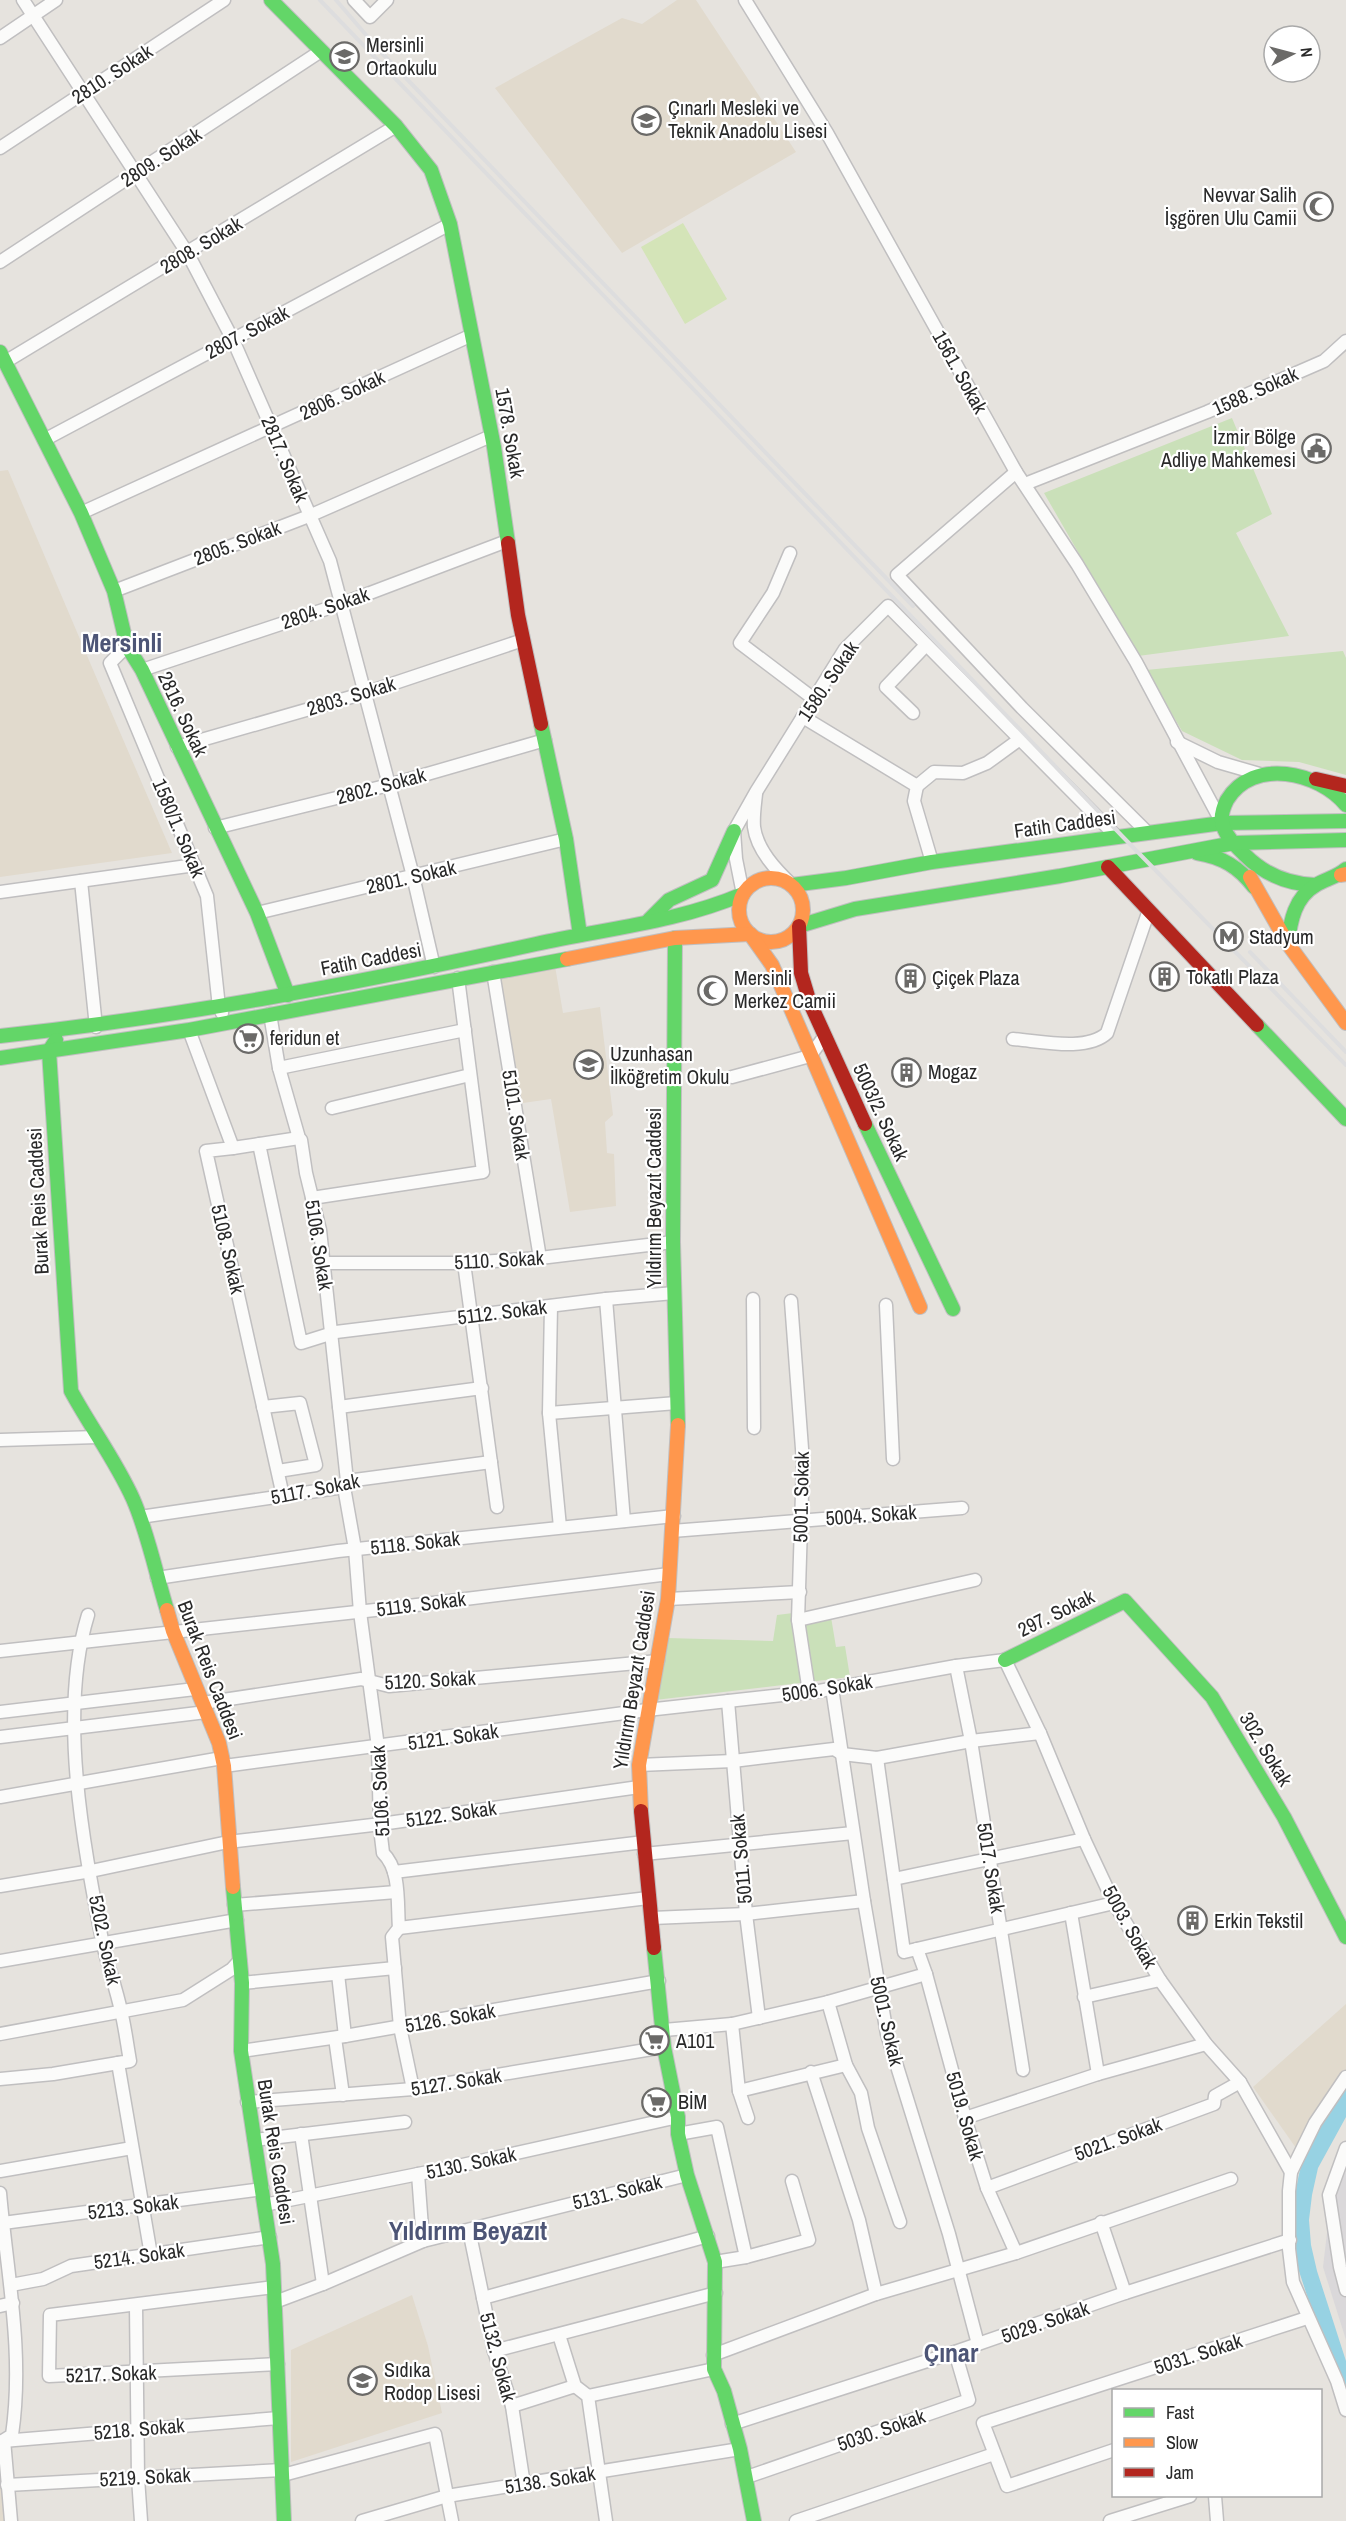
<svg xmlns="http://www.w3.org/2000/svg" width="1346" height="2521" font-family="'Archivo Narrow',sans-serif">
<rect width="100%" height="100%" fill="#e6e3de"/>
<!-- industrial -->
<polygon fill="#dad8da" points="1346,2149 1346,2340 1323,2267 1335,2165"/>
<!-- education -->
<g fill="#e1dacd">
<polygon points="677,0 696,0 796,152 622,253 495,88 622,18 642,24"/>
<polygon points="8,470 91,665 172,853 0,877 0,471"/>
<polygon points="555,966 563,1013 600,1007 613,1115 605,1122 607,1153 614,1154 616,1206 570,1212 551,1099 516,1104 497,977"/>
<polygon points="1346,2004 1346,2070 1296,2148 1253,2087"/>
<polygon points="412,2295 428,2346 442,2413 291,2462 291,2350"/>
<polygon points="0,2454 8,2521 0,2521"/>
</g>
<!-- green -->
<g fill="#cae0b9">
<polygon points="1232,418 1272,514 1236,533 1289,636 1138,656 1044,493"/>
<polygon points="1343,651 1346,658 1346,775 1299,762 1242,760 1182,731 1146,670"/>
<polygon points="793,1613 831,1617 836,1647 845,1646 850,1677 655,1700 667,1638 773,1641 777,1615"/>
</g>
<!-- pitch -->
<polygon fill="#d4e4b8" points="683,223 727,299 685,324 641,247"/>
<!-- water -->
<polygon fill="#97d2e3" points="1346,2084 1346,2117 1318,2168 1312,2195 1309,2220 1311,2245 1317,2271 1346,2361 1346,2414 1294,2256 1294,2199 1299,2174 1306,2150 1327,2111"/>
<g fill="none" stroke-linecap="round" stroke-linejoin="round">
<defs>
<g id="street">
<polyline points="23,0 188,254 233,340 330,561 413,876 434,967"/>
<polyline points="354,0 370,17 387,0"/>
<polyline points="745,0 827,133 1016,472 1077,564 1136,662 1222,823"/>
<polyline points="0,38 56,0"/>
<polyline points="0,148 224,0"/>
<polyline points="0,262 321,51"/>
<polyline points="5,362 396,126"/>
<polyline points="44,440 450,224"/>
<polyline points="1016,472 897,575 1022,708 1148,833"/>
<polyline points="1025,484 1207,412 1324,361 1346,341"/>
<polyline points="81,513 472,335"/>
<polyline points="790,553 773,593 740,643 814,699"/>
<polyline points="114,591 309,516 491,436"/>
<polyline points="127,646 110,663 207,896 219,1007 222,1013"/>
<polyline points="142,670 341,604 507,541"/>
<polyline points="913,713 886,687 926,645"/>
<polyline points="803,717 917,786 914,801 932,862"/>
<polyline points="1177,742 1218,762 1263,775"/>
<polyline points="177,747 365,693 523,640"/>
<polyline points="917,786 934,772 963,773 987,763 1020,739"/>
<path d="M756,794C755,804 753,816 754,827C757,850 776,870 792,885"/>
<polyline points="215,828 389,785 545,740"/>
<polyline points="81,881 96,1027"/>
<polyline points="0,892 195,865"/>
<polyline points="743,894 736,859 734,831 756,792 845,649 888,606 1117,837"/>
<polyline points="257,913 566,839"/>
<polyline points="493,972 540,1258"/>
<polyline points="270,1014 279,1068 299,1138 301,1140 306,1173 320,1230 347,1481"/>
<polyline points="189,1030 233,1148 206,1151 283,1496"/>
<path d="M1013,1039C1040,1041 1087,1052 1107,1033L1149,910"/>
<polyline points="279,1068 465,1030"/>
<polyline points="732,1077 810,1056 824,1037"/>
<polyline points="332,1108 470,1075"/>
<polyline points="259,1144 301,1343 336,1332 606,1299 674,1293"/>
<polyline points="233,1148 299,1138"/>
<polyline points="312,1198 483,1172 458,978"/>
<polyline points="324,1263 464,1263 540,1258 673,1242"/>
<polyline points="464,1263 497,1507"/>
<polyline points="606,1299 624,1521"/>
<polyline points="753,1299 754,1428"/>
<polyline points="791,1301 803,1462 798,1620 809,1692"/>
<polyline points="886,1305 893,1459"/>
<polyline points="551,1306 549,1413 560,1527"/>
<polyline points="263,1407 300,1403 316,1465 278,1471"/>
<polyline points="339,1407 482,1388"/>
<polyline points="549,1413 677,1403"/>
<polyline points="0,1440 97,1437"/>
<path d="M344,1487L355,1549L360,1612L378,1747L380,1828L383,1853C401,1870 397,1904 399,1928L392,1937L400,2027L413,2089"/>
<polyline points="140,1517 344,1487 347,1481 491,1462"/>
<polyline points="672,1531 962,1508"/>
<polyline points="157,1578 338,1551 674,1516"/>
<polyline points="668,1599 800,1592"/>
<polyline points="798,1620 975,1580"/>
<polyline points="0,1651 384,1609 669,1574"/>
<polyline points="956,1666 971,1741 1023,2070"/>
<polyline points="832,1688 864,1901 887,2034 949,2234 978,2344"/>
<polyline points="728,1701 746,1914 759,2018"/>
<polyline points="203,1703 361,1679 389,1686 658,1661"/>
<polyline points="0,1712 195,1689"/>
<polyline points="0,1737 206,1712"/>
<polyline points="877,1758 904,1952 1114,1903"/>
<polyline points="639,1765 733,1761 834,1749 842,1754 877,1758 971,1741 1040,1733"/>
<polyline points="224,1766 647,1710 819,1691 956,1666 1005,1660 1040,1733 1084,1839 1114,1903 1160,1980 1206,2044 1240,2082 1291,2172"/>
<polyline points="0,1797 222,1758"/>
<polyline points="644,1854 853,1833"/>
<polyline points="394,1872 644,1842"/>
<polyline points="894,1879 1084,1839"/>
<polyline points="0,1886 91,1871 228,1842 381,1824 639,1787"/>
<polyline points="234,1905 396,1892"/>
<polyline points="1071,1913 1098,2074"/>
<polyline points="652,1918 746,1914 864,1901"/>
<polyline points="399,1928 648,1898"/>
<polyline points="0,1961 237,1920"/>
<polyline points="338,1974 345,2036"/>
<polyline points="926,1974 965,2118 987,2188 1016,2253"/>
<polyline points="242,1983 395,1968"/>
<polyline points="1084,1997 1160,1980"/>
<polyline points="828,2002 846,2065 861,2093 868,2128 900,2222"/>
<polyline points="732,2024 739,2091 748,2118"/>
<polyline points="664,2030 732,2024 828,2002 926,1974 917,1949"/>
<polyline points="0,2034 183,2000 232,1969 240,1960"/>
<polyline points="335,2038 343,2095"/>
<polyline points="241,2051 345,2036 659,1981"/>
<polyline points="118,2063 151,2255"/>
<polyline points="811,2072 859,2220 876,2294"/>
<polyline points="1346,2077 1315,2123 1291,2172 1289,2191 1289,2249 1293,2282 1337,2381 1346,2410"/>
<path d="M0,2079L53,2074L130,2061C127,2044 125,2027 121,2011C116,1987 107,1964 102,1940C83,1842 58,1712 88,1615"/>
<polyline points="739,2091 846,2065"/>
<polyline points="247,2102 413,2089 664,2047"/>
<polyline points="965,2118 1098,2074 1206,2044"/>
<polyline points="301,2134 323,2284"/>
<polyline points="678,2134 717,2127 746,2257"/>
<polyline points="254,2140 405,2122"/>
<polyline points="1346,2148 1329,2195 1340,2267 1346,2290"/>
<polyline points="0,2171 132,2148"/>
<polyline points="418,2174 423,2241"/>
<polyline points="987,2188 1214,2104 1215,2096 1240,2082"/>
<path d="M0,2193C7,2274 24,2353 12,2435L4,2440L11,2521"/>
<polyline points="264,2205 458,2166 678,2117"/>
<polyline points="1101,2222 1125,2293"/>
<polyline points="3,2223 263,2189"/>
<polyline points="469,2230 494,2351 512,2406 524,2485"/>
<polyline points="715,2262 746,2257 809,2240 792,2181"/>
<polyline points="11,2285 43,2279 71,2266 270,2237"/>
<polyline points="274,2287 50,2315 49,2376 278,2364"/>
<polyline points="483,2298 708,2236"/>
<polyline points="275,2302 323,2284 423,2241 687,2175"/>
<polyline points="0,2306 13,2303"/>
<polyline points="136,2306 138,2478 141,2521"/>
<polyline points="559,2335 575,2386 588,2396 606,2521"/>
<polyline points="494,2351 716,2293"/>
<polyline points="713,2355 876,2294 1016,2253 1231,2179"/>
<polyline points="588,2396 714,2369"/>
<polyline points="512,2406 575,2386"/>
<polyline points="732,2424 955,2352 1125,2293 1290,2240"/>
<polyline points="3,2441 279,2418"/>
<polyline points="1114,2450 1007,2486 983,2423 1307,2318"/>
<polyline points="283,2475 435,2434 452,2521"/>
<polyline points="747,2477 969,2400 955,2352"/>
<polyline points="7,2485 282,2470"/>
<polyline points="1215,2496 1217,2521"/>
<polyline points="362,2521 447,2496 740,2449"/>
<polyline points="796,2521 994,2454"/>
<polyline points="1110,2521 1190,2496"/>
</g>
<g id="fast">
<polyline points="271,0 396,126 431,170 450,224 494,447 508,543"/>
<polyline points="0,352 81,513 114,591 127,646 142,670 257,913 288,995"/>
<polyline points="541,724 566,839 580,935"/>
<path d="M1197,853C1222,857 1239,867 1254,887"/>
<polyline points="792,885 846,878 932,862 1222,823 1346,821"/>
<path d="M1315,885C1288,884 1265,875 1245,855C1237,847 1227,838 1223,826C1220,818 1223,808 1227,800C1253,757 1319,772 1346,805"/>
<polyline points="649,920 669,900 712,880 734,831"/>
<polyline points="799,926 855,909 1060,876 1234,843 1346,840"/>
<polyline points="675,938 673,1242 678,1425"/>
<path d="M1288,944C1290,921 1295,897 1316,885C1326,879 1337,877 1346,869"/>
<polyline points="1257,1025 1346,1119"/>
<path d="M0,1036C181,1017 359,983 536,944C604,929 678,922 743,894"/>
<path d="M56,1040L49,1051L71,1391C91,1428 116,1461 133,1499C148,1533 156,1574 167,1610"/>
<polyline points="0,1058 189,1030 567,959"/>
<polyline points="865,1124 953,1309"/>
<polyline points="1005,1660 1125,1601 1212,1697 1284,1817 1346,1937"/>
<polyline points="233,1887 242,1983 241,2051 273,2264 284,2521"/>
<polyline points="654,1948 664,2047 678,2117 678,2134 687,2175 715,2262 714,2369 724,2391 740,2449 754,2521"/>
</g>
<g id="slow">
<polyline points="1341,875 1346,874"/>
<polyline points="1250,877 1288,944 1346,1023"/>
<circle cx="771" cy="910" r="32"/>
<polyline points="750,934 772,965 920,1307"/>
<polyline points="567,959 675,938 750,934"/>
<polyline points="167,1610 173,1631 219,1743 224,1766 233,1887"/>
<polyline points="641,1811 639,1765 668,1599 678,1425"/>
</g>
<g id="jam">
<polyline points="508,543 518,615 541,724"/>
<polyline points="1316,779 1346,786"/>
<polyline points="1108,867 1257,1025"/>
<polyline points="799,926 801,973 810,1003 865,1124"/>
<polyline points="641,1811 654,1948"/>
</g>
</defs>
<!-- street casing -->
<use href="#street" stroke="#c0bfc0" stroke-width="15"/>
<!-- fast casing -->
<use href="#fast" stroke="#c0bfc0" stroke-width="16"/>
<!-- slow casing -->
<use href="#slow" stroke="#c0bfc0" stroke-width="16"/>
<!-- jam casing -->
<use href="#jam" stroke="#c0bfc0" stroke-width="16"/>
<!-- street -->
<use href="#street" stroke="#fbfbfa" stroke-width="12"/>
<!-- fast -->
<use href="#fast" stroke="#63d668" stroke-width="14"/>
<!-- slow -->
<use href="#slow" stroke="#ff974d" stroke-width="14"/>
<!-- jam -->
<use href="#jam" stroke="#b3261e" stroke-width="14"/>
<!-- rail -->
<g stroke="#ddddde" stroke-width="4">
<polyline points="320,0 1123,837 1346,1065"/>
<polyline points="336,0 379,50 913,606"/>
<polyline points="1250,952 1346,1052"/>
</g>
</g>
<!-- icons -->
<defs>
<symbol id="school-ring" viewBox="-11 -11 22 22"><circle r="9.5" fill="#fff" stroke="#6b6a68" stroke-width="1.5"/><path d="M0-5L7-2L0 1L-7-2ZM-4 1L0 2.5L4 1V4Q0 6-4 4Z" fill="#6b6a68"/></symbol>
<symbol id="mosque-ring" viewBox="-11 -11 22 22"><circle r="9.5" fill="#fff" stroke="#6b6a68" stroke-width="1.5"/><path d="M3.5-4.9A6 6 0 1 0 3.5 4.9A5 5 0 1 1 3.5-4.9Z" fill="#6b6a68"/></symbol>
<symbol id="civic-ring" viewBox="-11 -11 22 22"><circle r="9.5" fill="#fff" stroke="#6b6a68" stroke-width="1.5"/><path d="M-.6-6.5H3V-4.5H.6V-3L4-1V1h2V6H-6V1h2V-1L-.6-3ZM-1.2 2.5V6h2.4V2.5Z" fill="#6b6a68"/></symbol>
<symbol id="metro-ring" viewBox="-11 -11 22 22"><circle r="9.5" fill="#fff" stroke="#6b6a68" stroke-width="1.5"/><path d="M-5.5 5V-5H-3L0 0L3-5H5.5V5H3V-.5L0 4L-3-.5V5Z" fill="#6b6a68"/></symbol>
<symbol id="building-ring" viewBox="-11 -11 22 22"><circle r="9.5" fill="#fff" stroke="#6b6a68" stroke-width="1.5"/><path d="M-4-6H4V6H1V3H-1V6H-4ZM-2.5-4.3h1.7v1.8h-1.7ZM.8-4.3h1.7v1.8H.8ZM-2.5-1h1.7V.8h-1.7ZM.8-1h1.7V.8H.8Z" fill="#6b6a68"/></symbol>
<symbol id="supermarket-ring" viewBox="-11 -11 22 22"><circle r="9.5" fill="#fff" stroke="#6b6a68" stroke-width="1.5"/><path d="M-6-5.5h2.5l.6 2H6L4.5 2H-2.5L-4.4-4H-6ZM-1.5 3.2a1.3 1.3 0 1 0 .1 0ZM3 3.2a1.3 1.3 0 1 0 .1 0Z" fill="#6b6a68"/></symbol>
</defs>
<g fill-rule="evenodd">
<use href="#school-ring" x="328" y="40" width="33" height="33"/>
<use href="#school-ring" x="630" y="104" width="33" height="33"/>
<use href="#mosque-ring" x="1302" y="190" width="33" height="33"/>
<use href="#civic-ring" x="1300" y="432" width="33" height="33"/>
<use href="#metro-ring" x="1212" y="920" width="33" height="33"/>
<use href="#building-ring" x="1148" y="960" width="33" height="33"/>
<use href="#building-ring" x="894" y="962" width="33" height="33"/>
<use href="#mosque-ring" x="696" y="974" width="33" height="33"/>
<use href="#supermarket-ring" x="232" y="1022" width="33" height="33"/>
<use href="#school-ring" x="572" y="1048" width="33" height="33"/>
<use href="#building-ring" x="890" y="1056" width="33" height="33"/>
<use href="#building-ring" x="1176" y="1904" width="33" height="33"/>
<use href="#supermarket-ring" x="638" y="2024" width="33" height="33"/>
<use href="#supermarket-ring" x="640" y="2086" width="33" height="33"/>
<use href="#school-ring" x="346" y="2364" width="33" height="33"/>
</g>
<g text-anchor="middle" stroke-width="4.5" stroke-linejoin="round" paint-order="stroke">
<!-- poi labels -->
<g font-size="20" fill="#292929" stroke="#fff" text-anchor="start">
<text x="366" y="52">Mersinli<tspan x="366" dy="23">Ortaokulu</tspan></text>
<text x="668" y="115">Çınarlı Mesleki ve<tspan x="668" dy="23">Teknik Anadolu Lisesi</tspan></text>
<text x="1297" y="202" text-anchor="end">Nevvar Salih<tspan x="1297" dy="23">İşgören Ulu Camii</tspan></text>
<text x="1296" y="444" text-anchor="end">İzmir Bölge<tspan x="1296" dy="23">Adliye Mahkemesi</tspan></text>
<text x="1249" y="944">Stadyum</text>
<text x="1186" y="984">Tokatlı Plaza</text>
<text x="734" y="985">Mersinli<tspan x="734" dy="23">Merkez Camii</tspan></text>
<text x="932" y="985">Çiçek Plaza</text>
<text x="270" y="1045">feridun et</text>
<text x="610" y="1061">Uzunhasan<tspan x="610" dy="23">İlköğretim Okulu</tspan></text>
<text x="928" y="1079">Mogaz</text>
<text x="1214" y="1928">Erkin Tekstil</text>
<text x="676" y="2048">A101</text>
<text x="678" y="2109">BİM</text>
<text x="384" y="2377">Sıdıka<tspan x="384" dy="23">Rodop Lisesi</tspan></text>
</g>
<!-- street labels -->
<g font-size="20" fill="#292929" stroke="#fff">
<text transform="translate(112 74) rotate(-33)" y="7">2810. Sokak</text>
<text transform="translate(161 157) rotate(-33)" y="7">2809. Sokak</text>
<text transform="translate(201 245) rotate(-31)" y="7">2808. Sokak</text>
<text transform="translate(247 332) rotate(-28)" y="7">2807. Sokak</text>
<text transform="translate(960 372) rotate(61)" y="7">1561. Sokak</text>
<text transform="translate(1255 391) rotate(-24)" y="7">1588. Sokak</text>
<text transform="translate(342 395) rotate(-25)" y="7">2806. Sokak</text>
<text transform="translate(510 433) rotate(80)" y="7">1578. Sokak</text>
<text transform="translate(285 459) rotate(67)" y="7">2817. Sokak</text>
<text transform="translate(237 543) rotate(-21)" y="7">2805. Sokak</text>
<text transform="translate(325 608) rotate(-19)" y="7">2804. Sokak</text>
<text transform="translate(828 681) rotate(-56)" y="7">1580. Sokak</text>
<text transform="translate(351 696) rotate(-17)" y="7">2803. Sokak</text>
<text transform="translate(183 714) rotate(65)" y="7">2816. Sokak</text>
<text transform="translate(381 786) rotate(-15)" y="7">2802. Sokak</text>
<text transform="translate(1065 824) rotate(-8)" y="7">Fatih Caddesi</text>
<text transform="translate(179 828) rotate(67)" y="7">1580/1. Sokak</text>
<text transform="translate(411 877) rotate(-13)" y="7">2801. Sokak</text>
<text transform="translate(371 959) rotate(-11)" y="7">Fatih Caddesi</text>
<text transform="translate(881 1112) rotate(65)" y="7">5003/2. Sokak</text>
<text transform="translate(516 1115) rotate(81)" y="7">5101. Sokak</text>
<text transform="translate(654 1198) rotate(-90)" y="7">Yıldırım Beyazıt Caddesi</text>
<text transform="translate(38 1201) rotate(-93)" y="7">Burak Reis Caddesi</text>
<text transform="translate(319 1245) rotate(81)" y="7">5106. Sokak</text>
<text transform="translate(228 1249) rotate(77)" y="7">5108. Sokak</text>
<text transform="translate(499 1260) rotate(-3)" y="7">5110. Sokak</text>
<text transform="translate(502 1312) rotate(-7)" y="7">5112. Sokak</text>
<text transform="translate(315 1489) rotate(-11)" y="7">5117. Sokak</text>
<text transform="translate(801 1497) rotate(-89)" y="7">5001. Sokak</text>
<text transform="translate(871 1515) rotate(-4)" y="7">5004. Sokak</text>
<text transform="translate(415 1543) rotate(-6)" y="7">5118. Sokak</text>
<text transform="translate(421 1604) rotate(-7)" y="7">5119. Sokak</text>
<text transform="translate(1056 1613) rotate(-26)" y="7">297. Sokak</text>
<text transform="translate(210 1670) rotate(69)" y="7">Burak Reis Caddesi</text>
<text transform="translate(430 1680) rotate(-3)" y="7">5120. Sokak</text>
<text transform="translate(634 1680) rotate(-81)" y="7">Yıldırım Beyazıt Caddesi</text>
<text transform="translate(827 1688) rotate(-9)" y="7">5006. Sokak</text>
<text transform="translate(453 1737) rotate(-8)" y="7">5121. Sokak</text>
<text transform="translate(1266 1749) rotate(59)" y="7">302. Sokak</text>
<text transform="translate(380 1791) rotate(-93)" y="7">5106. Sokak</text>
<text transform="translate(451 1814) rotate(-8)" y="7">5122. Sokak</text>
<text transform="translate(741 1859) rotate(-95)" y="7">5011. Sokak</text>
<text transform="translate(991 1868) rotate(81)" y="7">5017. Sokak</text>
<text transform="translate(1130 1927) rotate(61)" y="7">5003. Sokak</text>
<text transform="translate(105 1940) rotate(78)" y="7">5202. Sokak</text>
<text transform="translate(450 2018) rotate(-10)" y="7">5126. Sokak</text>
<text transform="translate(887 2021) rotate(77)" y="7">5001. Sokak</text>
<text transform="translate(456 2082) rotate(-9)" y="7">5127. Sokak</text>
<text transform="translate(965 2116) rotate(74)" y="7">5019. Sokak</text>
<text transform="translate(1118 2139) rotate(-20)" y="7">5021. Sokak</text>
<text transform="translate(276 2152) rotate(81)" y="7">Burak Reis Caddesi</text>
<text transform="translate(471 2163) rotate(-12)" y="7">5130. Sokak</text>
<text transform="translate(617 2192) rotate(-14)" y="7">5131. Sokak</text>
<text transform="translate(133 2207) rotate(-7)" y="7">5213. Sokak</text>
<text transform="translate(139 2256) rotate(-8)" y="7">5214. Sokak</text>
<text transform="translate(1045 2322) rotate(-19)" y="7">5029. Sokak</text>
<text transform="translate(1198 2354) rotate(-18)" y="7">5031. Sokak</text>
<text transform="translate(498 2357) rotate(75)" y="7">5132. Sokak</text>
<text transform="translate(111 2374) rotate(-2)" y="7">5217. Sokak</text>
<text transform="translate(139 2429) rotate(-5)" y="7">5218. Sokak</text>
<text transform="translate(881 2430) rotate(-19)" y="7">5030. Sokak</text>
<text transform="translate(145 2477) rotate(-3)" y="7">5219. Sokak</text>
<text transform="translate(550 2480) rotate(-9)" y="7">5138. Sokak</text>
</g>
<!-- district labels -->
<g font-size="26" font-weight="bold" fill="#4d5576" stroke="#fff">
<text x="122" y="652">Mersinli</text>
<text x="468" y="2240">Yıldırım Beyazıt</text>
<text x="951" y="2362">Çınar</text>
</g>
</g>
<!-- legend -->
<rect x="1112" y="2389" width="210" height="108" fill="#ffffff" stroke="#a9a9a9" stroke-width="1.5"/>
<rect x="1124" y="2408" width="30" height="9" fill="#63d668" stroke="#a9a9a9" stroke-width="1.5"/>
<text x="1166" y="2419" font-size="18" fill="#292929">Fast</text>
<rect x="1124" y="2438" width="30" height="9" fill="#ff974d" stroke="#a9a9a9" stroke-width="1.5"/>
<text x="1166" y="2449" font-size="18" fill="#292929">Slow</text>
<rect x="1124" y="2468" width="30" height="9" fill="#b3261e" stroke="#a9a9a9" stroke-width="1.5"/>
<text x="1166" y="2479" font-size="18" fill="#292929">Jam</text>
<!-- north arrow -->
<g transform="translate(1292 54) rotate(84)"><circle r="28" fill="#ffffff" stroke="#a9a9a9" stroke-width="1.5"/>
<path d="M0-4.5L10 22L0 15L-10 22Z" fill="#6b6a68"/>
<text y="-9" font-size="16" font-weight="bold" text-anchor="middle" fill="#292929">N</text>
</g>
</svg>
